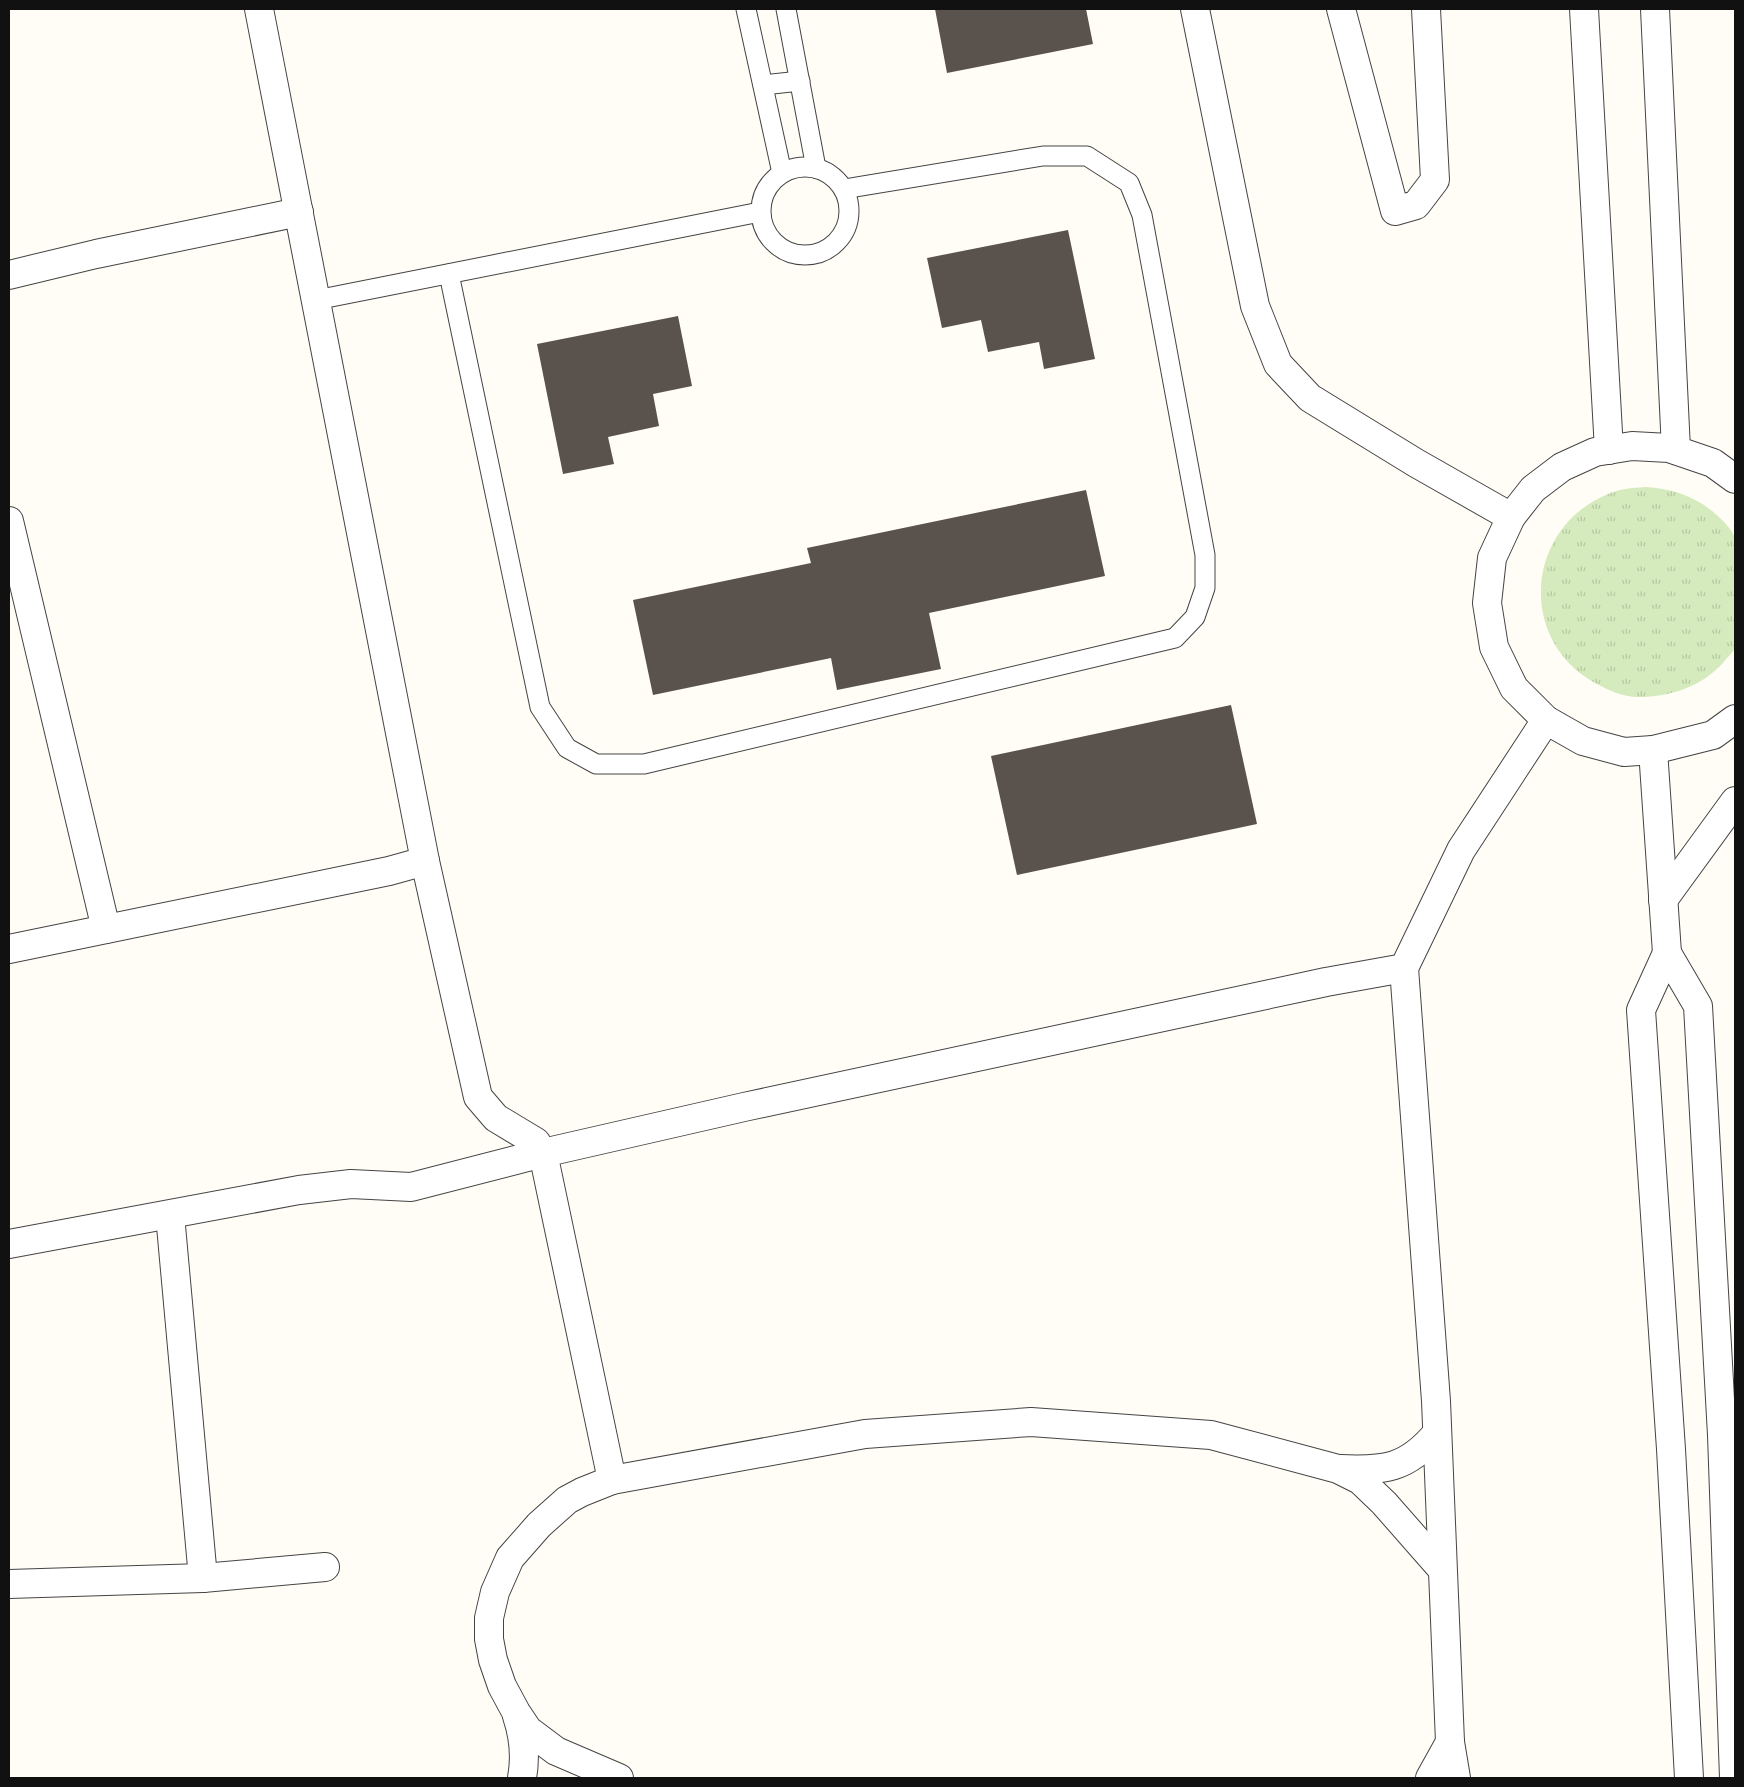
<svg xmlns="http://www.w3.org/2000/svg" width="1744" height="1787" font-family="'Source Serif 4',serif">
<defs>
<pattern id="grass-tufts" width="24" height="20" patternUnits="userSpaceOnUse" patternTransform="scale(1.25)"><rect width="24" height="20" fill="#d5ebbd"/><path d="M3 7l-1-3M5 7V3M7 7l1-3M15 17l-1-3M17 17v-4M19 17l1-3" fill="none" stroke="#b6c8a1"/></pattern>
</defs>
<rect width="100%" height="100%" fill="#fffdf5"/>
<!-- grass -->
<path fill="url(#grass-tufts)" d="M1645,487C1678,489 1702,499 1725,523C1728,527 1734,533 1735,539C1738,553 1735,576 1735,592C1735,603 1738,640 1735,648C1732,654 1726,658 1723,663C1701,687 1670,697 1638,697C1623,697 1608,690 1595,683C1517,640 1525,528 1608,494C1619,489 1632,488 1645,487Z"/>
<!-- building -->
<g fill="#5a524d">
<polygon points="935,9 1086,9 1093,44 947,73"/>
<polygon points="1068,230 1095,359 1044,369 1039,342 988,352 981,320 942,328 927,258"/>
<polygon points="678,316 692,386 653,394 659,426 608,437 614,464 563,474 537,344"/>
<polygon points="1086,490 1105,576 929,613 941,669 837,690 831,658 653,695 633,600 811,563 807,548"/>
<polygon points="1231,705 1257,824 1017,875 991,756"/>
</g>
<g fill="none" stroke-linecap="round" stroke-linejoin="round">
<defs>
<g id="lane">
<polyline points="746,9 782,173"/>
<polyline points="786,9 816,168"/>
<polyline points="763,85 800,81"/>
<circle cx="805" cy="211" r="44"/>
<polyline points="449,274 540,707 567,748 596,764 644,764 1175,638 1195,617 1205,588 1205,555 1142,215 1129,183 1087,156 1043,156 844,189"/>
<polyline points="316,300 760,212"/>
</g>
<g id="street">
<polyline points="1195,9 1255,306 1278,364 1310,398 1416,463 1511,517"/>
<polyline points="1341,9 1395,211 1416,205 1435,180 1426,9"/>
<polyline points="1584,9 1609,450"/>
<polyline points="1655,9 1676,450"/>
<polyline points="9,275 96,254 299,212"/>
<polyline points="1735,479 1713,463 1669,448 1632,446 1595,452 1562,467 1533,489 1511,517 1492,558 1487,603 1494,647 1514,688 1546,720 1583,741 1624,752 1653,750 1713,735 1735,719"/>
<polyline points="9,521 106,929"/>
<polyline points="1653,750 1667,953"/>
<polyline points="425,861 478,1097 496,1118 536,1142 543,1153 612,1480"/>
<polyline points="1663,900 1735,801"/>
<polyline points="9,949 389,871 425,861 259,9"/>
<polyline points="1404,968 1436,1401 1450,1742 1456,1778"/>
<polyline points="170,1215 203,1578"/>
<polyline points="9,1244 299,1190 351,1184 411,1187 543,1153 744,1107 1326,982 1404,968 1461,850 1546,720"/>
<path d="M1340,1469C1384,1471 1407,1469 1437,1433"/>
<polyline points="9,1584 203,1578 325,1567"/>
<path d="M517,1716C524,1737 526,1756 522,1778"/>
<polyline points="619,1778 556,1751 528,1730 516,1712 502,1686 493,1660 489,1639 489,1618 495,1592 510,1558 539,1525 567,1500 582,1492 612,1480 865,1434 1031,1422 1211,1435 1338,1469 1360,1480 1384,1503 1442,1569"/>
<polyline points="1430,1778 1450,1742"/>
<polyline points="1689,1778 1671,1449 1641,1010 1667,953 1698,1006 1722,1435 1734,1778"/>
</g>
</defs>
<!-- lane casing -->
<use href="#lane" stroke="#444" stroke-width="21"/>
<!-- street casing -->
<use href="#street" stroke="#444" stroke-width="30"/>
<!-- lane -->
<use href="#lane" stroke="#fff" stroke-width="19"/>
<!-- street -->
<use href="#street" stroke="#fff" stroke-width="28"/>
</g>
<!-- border -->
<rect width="1744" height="1787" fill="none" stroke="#111111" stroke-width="20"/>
</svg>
